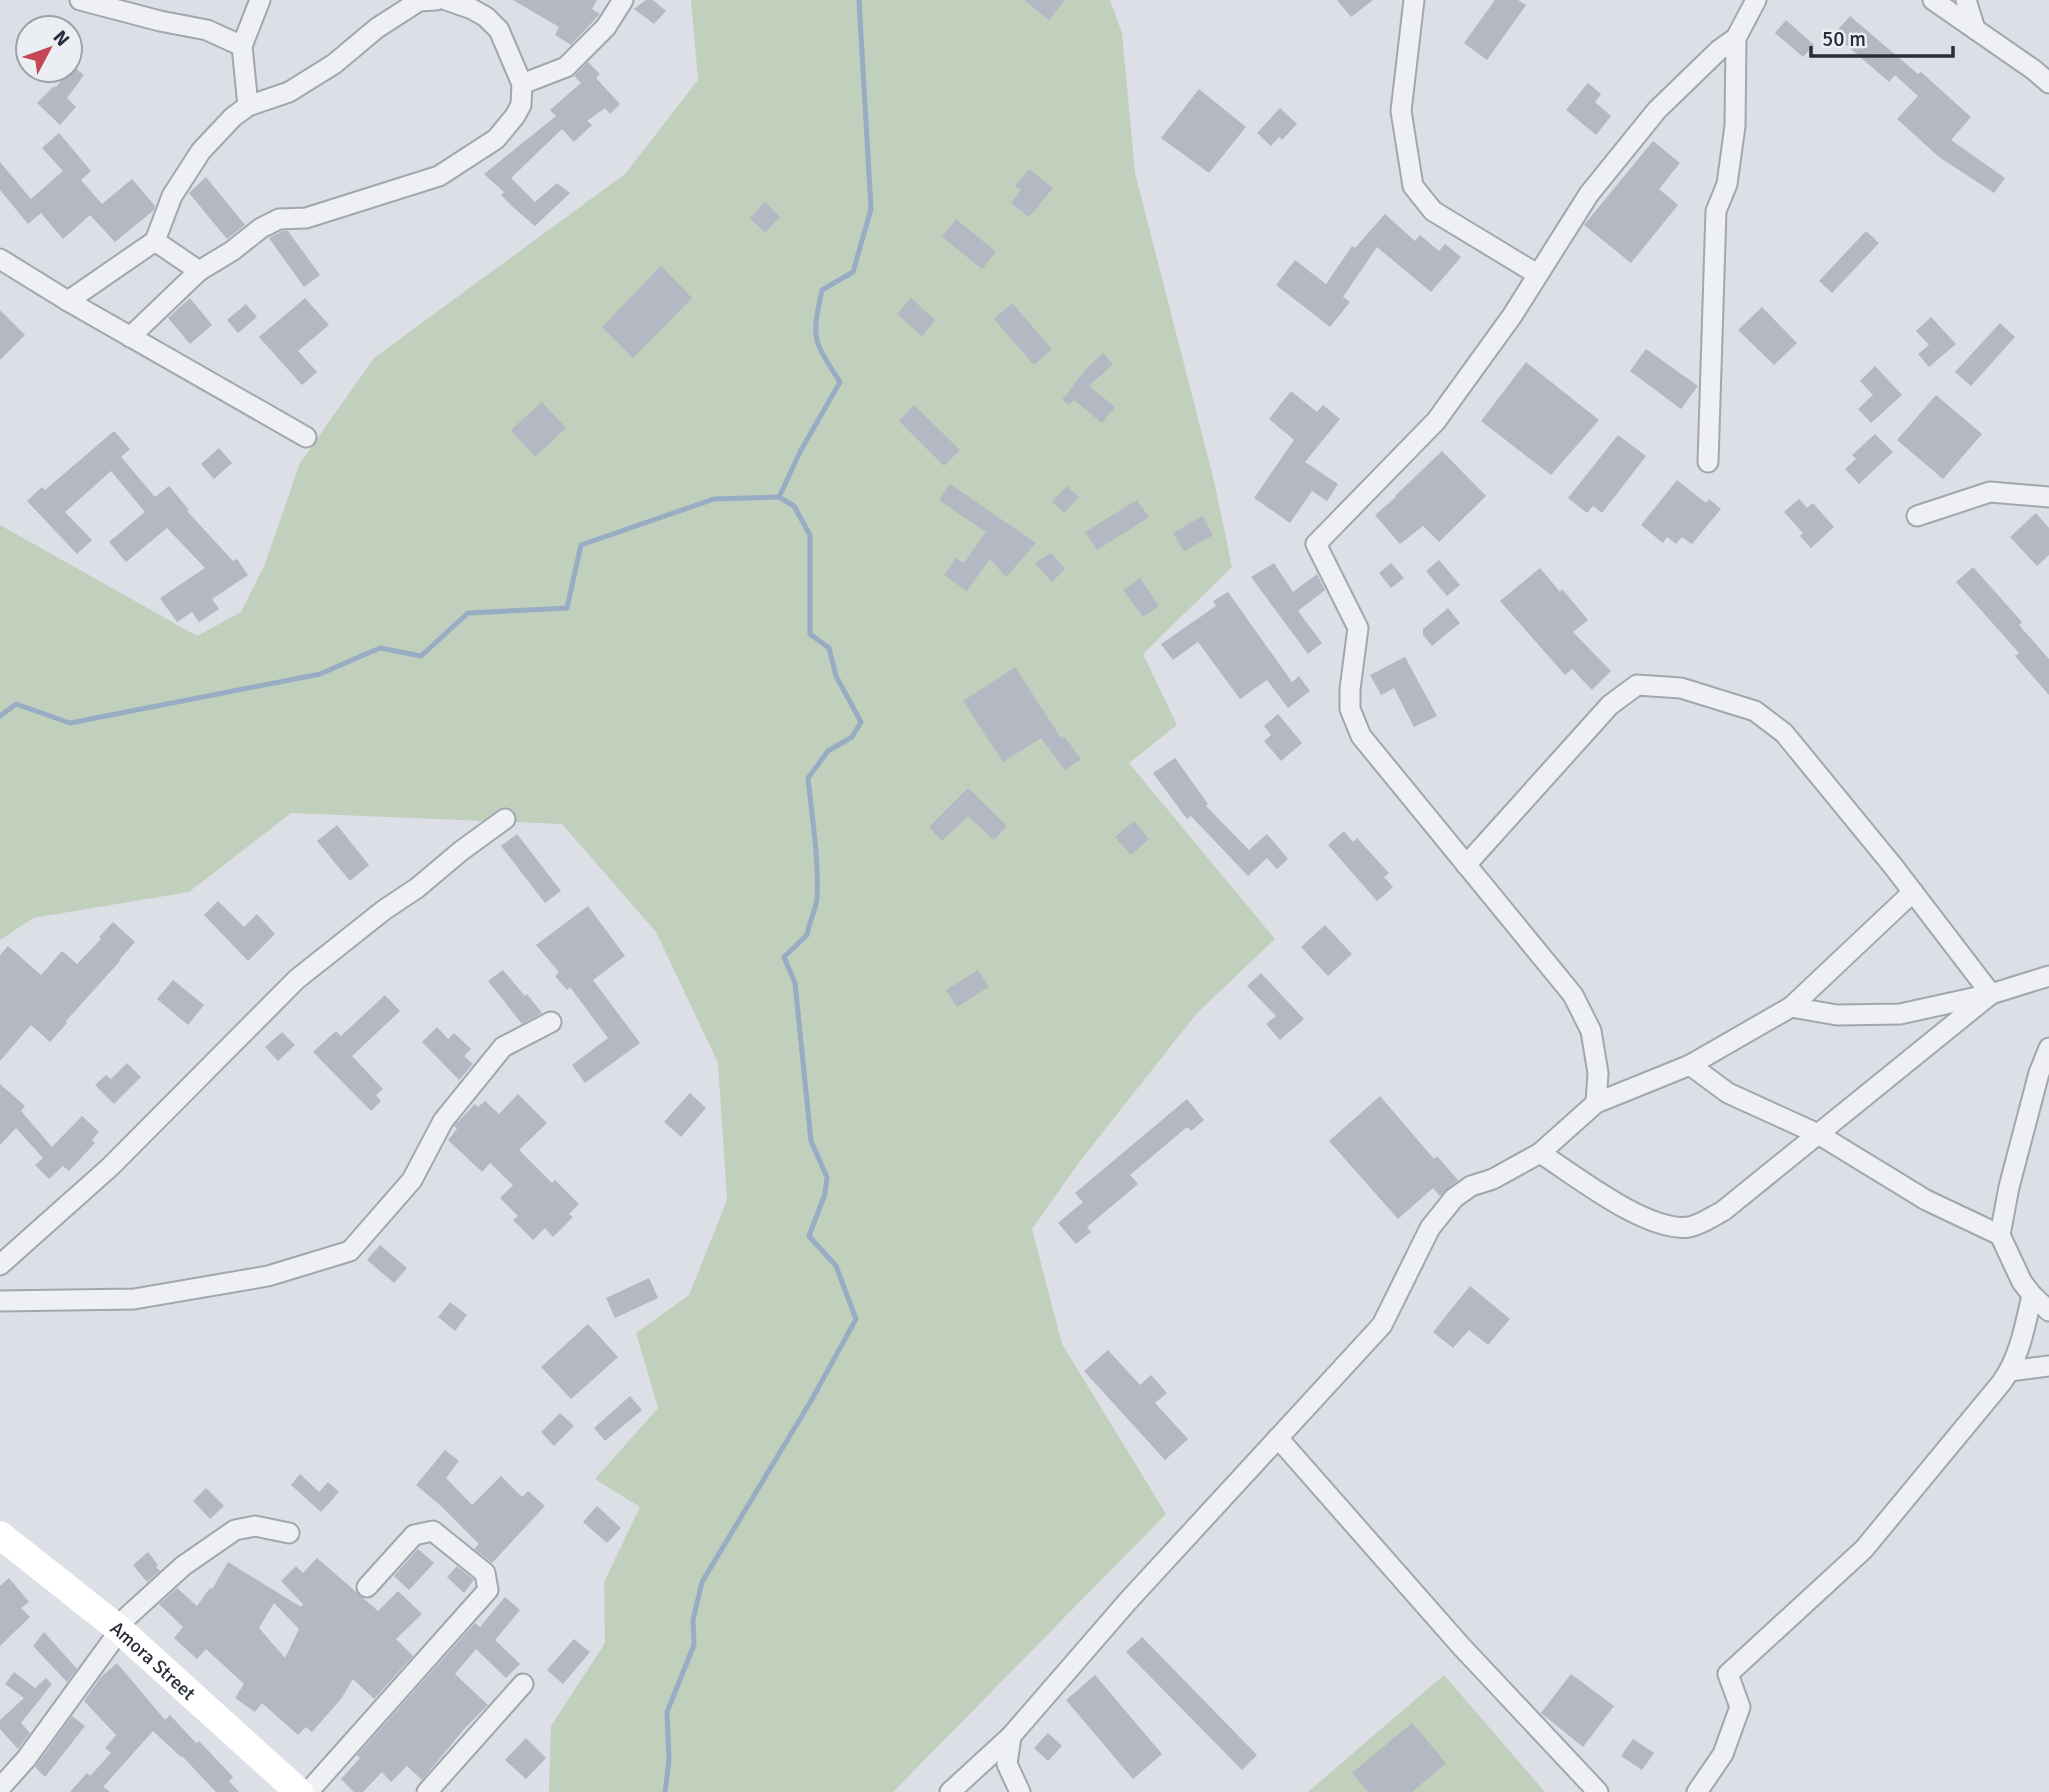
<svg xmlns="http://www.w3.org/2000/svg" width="2049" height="1792" font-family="Signika,sans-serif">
<rect width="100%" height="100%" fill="#dcdfe5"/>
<!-- green -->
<g fill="#c1cfbd">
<polygon points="691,0 1110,0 1122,33 1135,173 1214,481 1232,567 1143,654 1177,725 1129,763 1275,939 1197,1013 1080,1161 1032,1229 1062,1344 1166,1514 893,1792 549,1792 551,1726 605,1643 604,1582 640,1507 595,1479 658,1408 636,1333 689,1295 727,1200 718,1063 656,932 562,824 291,813 189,892 33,918 0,940 0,525 197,636 241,612 265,564 300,463 374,358 625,174 698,80"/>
<polygon points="1444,1675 1545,1792 1308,1792"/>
</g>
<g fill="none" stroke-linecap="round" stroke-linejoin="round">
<!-- stream -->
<g stroke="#98acc4" stroke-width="5">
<path d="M0,716L16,704L70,723L320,674L380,648L421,656L468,613L567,608L581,545L714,499L779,497L801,450L840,382C813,340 811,340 822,290L853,272L871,209L859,0"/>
<path d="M665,1792L669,1760L667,1712L694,1645L693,1620L702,1582L812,1399L856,1319L836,1266L809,1236L825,1194L827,1177L811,1141L795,983L784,957L807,935C809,922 816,910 817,898C819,858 812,818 808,778L828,751L852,737L861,722L836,676L829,648L810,634V535L794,506L779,497"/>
</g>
</g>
<!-- building -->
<g fill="#b4b8c2" fill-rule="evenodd">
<polygon points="513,0 597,0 592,9 600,14 571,45 555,35 559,27"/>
<polygon points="646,0 653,0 666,11 654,24 634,9"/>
<polygon points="1024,0 1065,0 1049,20"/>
<polygon points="1337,0 1373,0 1351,17"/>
<polygon points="1495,0 1518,0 1526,5 1487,60 1464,43"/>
<polygon points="1850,16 1918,74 1921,72 1971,117 1951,140 2005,178 1994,193 1939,157 1897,119 1918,96 1895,75 1889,82 1834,34"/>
<polygon points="1786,20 1814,45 1803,57 1775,33"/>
<polygon points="588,62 600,74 596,78 620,104 610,114 605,108 587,121 592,125 574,142 562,129 511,178 535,202 557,183 570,193 535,226 514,208 501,195 504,192 484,174 556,116 550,110 581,83 574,76"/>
<polygon points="73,66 84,75 67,98 76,107 60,125 37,103 54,86 56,87"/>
<polygon points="1588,83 1601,94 1595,102 1611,116 1596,135 1566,110"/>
<polygon points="1199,89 1246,127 1209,173 1161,138"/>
<polygon points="1280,108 1297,124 1282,140 1279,137 1271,146 1257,133"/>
<polygon points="59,133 91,171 81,180 102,204 132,179 155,206 154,210 115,242 90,215 63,239 41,213 28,224 0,190 0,162 31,199 63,171 42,148"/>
<polygon points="1653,141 1680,163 1659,189 1678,205 1631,263 1584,225"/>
<polygon points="1029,169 1053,188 1029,217 1011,203 1021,190 1015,186"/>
<polygon points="206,177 245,225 227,239 189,193"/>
<polygon points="765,202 780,217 765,233 750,218"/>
<polygon points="1385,214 1415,241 1420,235 1439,251 1445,244 1461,257 1431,292 1377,247 1343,297 1350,302 1330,327 1276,285 1295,260 1326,284 1352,246 1355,248"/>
<polygon points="956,219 996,252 982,269 942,237"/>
<polygon points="282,231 288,231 320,275 304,287 269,238"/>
<polygon points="1866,231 1879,243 1832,293 1819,281"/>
<polygon points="661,266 692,298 633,358 602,327"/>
<polygon points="190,298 212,325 190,344 168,318"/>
<polygon points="305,298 329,325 298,351 317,372 302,385 259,337"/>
<polygon points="911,298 935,320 922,336 897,314"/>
<polygon points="1012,303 1052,349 1034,365 994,319"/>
<polygon points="246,304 257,317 238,333 227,320"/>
<polygon points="1762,307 1797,343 1774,365 1738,330"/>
<polygon points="0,310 25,335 0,360"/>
<polygon points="1931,317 1956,344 1929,367 1918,354 1929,345 1916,331"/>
<polygon points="2000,323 2015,337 1971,386 1955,372"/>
<polygon points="1646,349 1698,386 1681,409 1630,371"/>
<polygon points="1103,353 1113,364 1089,386 1115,407 1102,423 1074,400 1069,405 1062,400 1086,369"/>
<polygon points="1526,362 1599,420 1551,475 1481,421"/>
<polygon points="1875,366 1902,395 1871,423 1858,409 1873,395 1860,381"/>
<polygon points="1291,391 1317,412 1323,405 1340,419 1305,462 1338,484 1327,501 1312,491 1290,523 1254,498 1294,440 1269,419"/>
<polygon points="1936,395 1982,434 1943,479 1897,440"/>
<polygon points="542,402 566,428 535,457 511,430"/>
<polygon points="914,405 960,450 944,466 899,421"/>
<polygon points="114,431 130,449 121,457 155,497 169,486 189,510 187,511 233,561 237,559 248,575 212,599 219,609 199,622 192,612 177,622 160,598 205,568 167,528 126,562 109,542 145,512 111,471 65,512 92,540 77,554 27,501 42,487 45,490"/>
<polygon points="1875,434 1893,452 1859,484 1845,469 1856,459 1852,455"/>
<polygon points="1618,435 1646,456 1602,513 1593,506 1587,513 1568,498"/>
<polygon points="219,448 232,463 214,479 201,464"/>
<polygon points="1442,451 1486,496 1439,542 1423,526 1400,544 1375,515 1396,497 1395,496"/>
<polygon points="1677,480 1706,503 1709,499 1721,509 1692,544 1682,537 1676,544 1667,537 1663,543 1641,525"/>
<polygon points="950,484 1036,543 1006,577 990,559 967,591 944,575 956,558 964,563 986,532 939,500"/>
<polygon points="1067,486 1079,497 1064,513 1052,502"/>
<polygon points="1799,499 1807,508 1813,503 1834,527 1811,548 1800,536 1803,533 1784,512"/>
<polygon points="1137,500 1149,517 1097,550 1085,532"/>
<polygon points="2036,513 2049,528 2049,555 2037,566 2010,537"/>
<polygon points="1202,516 1213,535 1184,551 1173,533"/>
<polygon points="1051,553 1065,569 1052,582 1035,563"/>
<polygon points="1439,560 1460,585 1447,596 1426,571"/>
<polygon points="1274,563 1293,592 1317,574 1325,590 1298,611 1322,643 1308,654 1251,577"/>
<polygon points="1391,563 1404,578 1391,588 1379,573"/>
<polygon points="1973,567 2022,622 2019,625 2049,659 2049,695 2015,656 2019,653 1956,582"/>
<polygon points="1540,568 1560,592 1562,589 1588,620 1573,632 1611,671 1592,690 1572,669 1565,675 1500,601"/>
<polygon points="1140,578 1159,606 1143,617 1123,590"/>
<polygon points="1228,592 1292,682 1299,676 1310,691 1288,708 1267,680 1240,699 1198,642 1173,660 1161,644 1216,606 1213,601"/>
<polygon points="1448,608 1460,623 1432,646 1423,635 1423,629"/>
<polygon points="1405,657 1437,716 1414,727 1394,688 1381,695 1370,675"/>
<polygon points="1015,667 1061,738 1064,736 1081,759 1065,770 1041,738 1003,762 963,701"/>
<polygon points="1278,714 1302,743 1281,761 1264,741 1271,735 1264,726"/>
<polygon points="1175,758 1208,804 1206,806 1249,850 1267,834 1288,859 1277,869 1267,858 1248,876 1191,816 1187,819 1153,773"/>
<polygon points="968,788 1007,826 994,840 968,816 942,841 929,827"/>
<polygon points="1134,821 1149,839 1131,855 1115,837"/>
<polygon points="337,825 369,865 350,881 317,841"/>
<polygon points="1344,831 1353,842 1357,838 1389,873 1384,877 1393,887 1377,901 1328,845"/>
<polygon points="517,834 561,891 545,903 501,846"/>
<polygon points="218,901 244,927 257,914 275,934 248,961 204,915"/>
<polygon points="588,906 625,956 593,980 640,1043 585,1083 572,1065 608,1038 570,987 567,990 555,976 559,972 536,945"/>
<polygon points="113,922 135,942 119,960 120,961 66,1021 67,1023 50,1042 31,1025 0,1061 0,955 8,946 41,975 62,951 77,964 101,939 99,937"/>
<polygon points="1325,925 1352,954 1328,976 1301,947"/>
<polygon points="503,970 525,996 527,994 542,1013 522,1024 488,981"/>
<polygon points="978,970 989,987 957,1007 946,990"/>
<polygon points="1261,973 1304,1019 1280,1040 1266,1024 1276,1016 1247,986"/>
<polygon points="173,980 204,1005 188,1025 157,999"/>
<polygon points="385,995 400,1011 352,1056 383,1089 376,1095 381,1101 371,1111 313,1052 336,1031 341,1036"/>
<polygon points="437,1027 448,1039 454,1033 471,1049 464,1056 473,1064 459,1080 422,1042"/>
<polygon points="282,1032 295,1045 278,1061 265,1047"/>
<polygon points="127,1063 141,1077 114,1104 95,1085 106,1075 111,1079"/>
<polygon points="0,1084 25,1106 21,1111 52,1147 82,1116 99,1132 92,1140 95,1143 69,1171 63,1166 49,1179 35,1165 43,1158 16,1128 0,1145"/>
<polygon points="690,1093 706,1108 681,1137 664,1122"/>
<polygon points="518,1094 547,1123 519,1150 552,1183 555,1180 579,1204 569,1214 573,1217 553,1237 545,1228 533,1240 513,1220 518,1216 500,1198 513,1185 490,1163 482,1172 448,1140 457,1129 454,1126 475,1104 478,1107 485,1101 499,1114"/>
<polygon points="1380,1096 1434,1159 1437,1156 1458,1180 1440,1196 1433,1188 1398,1219 1329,1141"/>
<polygon points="1187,1099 1204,1120 1191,1131 1187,1127 1130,1175 1138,1184 1087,1227 1091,1232 1076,1244 1058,1223 1083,1202 1075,1193"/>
<polygon points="380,1245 407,1268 394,1283 367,1260"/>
<polygon points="649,1278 658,1298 615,1318 606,1298"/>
<polygon points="1470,1286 1510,1319 1488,1345 1469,1330 1453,1348 1433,1332"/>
<polygon points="450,1302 467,1315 455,1331 438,1317"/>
<polygon points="588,1324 618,1357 571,1399 541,1367"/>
<polygon points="1108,1350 1140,1385 1151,1375 1167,1393 1155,1403 1188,1439 1165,1460 1084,1371"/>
<polygon points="630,1396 642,1410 605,1441 594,1428"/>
<polygon points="560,1413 574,1426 554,1446 541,1432"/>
<polygon points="445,1450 459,1461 446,1478 472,1505 501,1476 522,1497 528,1491 545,1506 492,1563 474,1549 479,1544 441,1506 416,1485"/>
<polygon points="300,1474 319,1492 328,1482 339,1492 321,1512 291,1485"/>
<polygon points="206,1488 224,1506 210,1519 193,1501"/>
<polygon points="597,1506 621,1528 607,1543 583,1522"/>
<polygon points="418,1549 434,1563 409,1590 394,1576"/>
<polygon points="148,1552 158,1565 156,1567 160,1571 147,1582 133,1565"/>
<path d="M317,1558L378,1611L398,1591L422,1614L396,1639L413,1656L374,1699L353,1679L341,1699L312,1732L306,1727L298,1735L262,1703L255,1712L235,1698L244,1684L206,1649L197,1659L174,1638L183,1627L159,1604L177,1588L197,1606L210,1588L212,1589L228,1562L301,1607L303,1604L281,1581L296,1566L303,1573ZM274,1603L299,1629L285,1658L259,1628Z"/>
<polygon points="457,1566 474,1580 464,1593 447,1577"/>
<polygon points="9,1578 29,1602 21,1608 30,1617 0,1646 0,1586"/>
<polygon points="505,1597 520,1610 495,1640 520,1664 506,1678 476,1649 455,1674 488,1705 465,1728 422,1780 407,1766 391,1782 382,1772 363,1792 354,1792 341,1779 360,1758 357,1755 475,1623 480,1627"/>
<polygon points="44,1632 77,1669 67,1682 33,1646"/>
<polygon points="1142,1637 1257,1755 1242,1770 1126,1652"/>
<polygon points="574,1639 590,1652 563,1684 547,1670"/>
<polygon points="117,1663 165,1720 170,1715 196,1743 199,1741 233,1777 229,1781 239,1792 216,1792 182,1756 181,1757 153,1731 103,1787 110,1792 70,1792 87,1773 90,1776 111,1753 105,1748 116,1735 84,1701 101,1677"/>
<polygon points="14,1672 35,1688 46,1678 52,1684 21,1723 30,1733 18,1749 0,1729 0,1720 24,1698 5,1684"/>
<polygon points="1571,1674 1614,1706 1583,1747 1541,1713"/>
<polygon points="1095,1675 1162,1754 1133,1779 1066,1700"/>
<polygon points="72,1716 85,1726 45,1777 35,1767"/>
<polygon points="1412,1723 1446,1763 1412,1792 1368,1792 1352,1773"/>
<polygon points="1048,1733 1062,1746 1048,1761 1034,1748"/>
<polygon points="526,1738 546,1758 526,1779 505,1760"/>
<polygon points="1633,1739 1654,1753 1642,1770 1621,1756"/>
</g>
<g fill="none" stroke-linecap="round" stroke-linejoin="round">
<defs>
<g id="street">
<polyline points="80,0 160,21 207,30 242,46"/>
<polyline points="1414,0 1401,111 1413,186 1433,211 1537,274"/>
<polyline points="1933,0 2034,70 2049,83"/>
<polyline points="1966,0 1975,29"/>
<polyline points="522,84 566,67 606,27 623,0"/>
<polyline points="248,106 242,46 260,0"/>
<polyline points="155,241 199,271 232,251 261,228 279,219 306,218 439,176 496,139 515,116 521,105 522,84 499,30 486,17 472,9 446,0"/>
<polyline points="0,259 68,301 306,437"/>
<polyline points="68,301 155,241 172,196 201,151 233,117 248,106 289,92 334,64 377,28 419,1 436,0"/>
<polyline points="130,337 199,271"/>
<polyline points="1708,462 1716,211 1727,184 1735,126 1736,38 1756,0"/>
<polyline points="1917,516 1990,492 2049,497"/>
<polyline points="1466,865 1610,705 1637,685 1681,688 1755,711 1784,733 1893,866 1991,994"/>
<polyline points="1791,1007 1837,1015 1900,1014 1991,994 2049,976"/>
<polyline points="2049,1048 2039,1073 2009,1187 2000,1235 2022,1282 2032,1295 2049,1311"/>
<polyline points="1690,1065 1728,1093 1818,1134 1926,1200 2000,1235"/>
<polyline points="1596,1103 1598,1073 1591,1031 1573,995 1361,736 1350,709 1350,689 1358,628 1316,544 1436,421 1512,316 1589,194 1657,110 1719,50 1736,38"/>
<path d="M1540,1153C1575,1175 1647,1233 1689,1227C1701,1225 1713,1216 1723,1211L1991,994"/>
<polyline points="0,1265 110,1167 297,979 384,910 417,888 461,851 505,819"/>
<polyline points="0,1301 134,1299 268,1276 350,1251 412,1180 443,1121 503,1047 551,1022"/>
<polyline points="2009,1371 2049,1366"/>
<polyline points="1278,1438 1461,1646 1598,1792"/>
<polyline points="116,1627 183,1566 235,1530 255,1526 289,1533"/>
<polyline points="0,1788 26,1759 120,1630"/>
<polyline points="308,1792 488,1590 485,1573 433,1531 414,1535 367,1587"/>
<polyline points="427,1792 523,1684"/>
<polyline points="950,1792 1011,1736"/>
<polyline points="1020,1792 1007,1764 1011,1736 1128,1601 1382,1325 1430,1228 1454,1198 1471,1186 1493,1179 1540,1153 1596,1103 1690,1065 1791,1007 1913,892"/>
<path d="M1697,1792L1723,1754L1740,1707L1728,1674L1864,1549L2002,1382C2020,1356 2025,1326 2032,1295"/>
</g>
</defs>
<!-- street casing -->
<use href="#street" stroke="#a2a6ae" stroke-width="23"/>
<!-- street -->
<use href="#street" stroke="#eef0f4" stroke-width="19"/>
<!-- secondary -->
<path stroke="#fff" stroke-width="28" id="s1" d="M0,1535L120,1630L299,1792"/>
</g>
<g text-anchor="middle" stroke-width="6" stroke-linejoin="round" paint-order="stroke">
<!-- street labels -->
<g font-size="19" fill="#272d3a" stroke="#ebeef3">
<text dy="7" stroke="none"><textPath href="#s1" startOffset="198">Amora Street</textPath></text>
</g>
</g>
<!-- north arrow -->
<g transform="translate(49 49) rotate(49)"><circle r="33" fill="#ebeef3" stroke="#9da1a9" stroke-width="2"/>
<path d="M0-5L12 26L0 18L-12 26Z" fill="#c54655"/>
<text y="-10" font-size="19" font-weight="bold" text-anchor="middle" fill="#272d3a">N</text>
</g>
<!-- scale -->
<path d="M1811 46v10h142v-10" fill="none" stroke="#272d3a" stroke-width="3.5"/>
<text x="1822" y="46" font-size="21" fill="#272d3a" stroke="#ebeef3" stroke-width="5" paint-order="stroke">50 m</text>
</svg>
